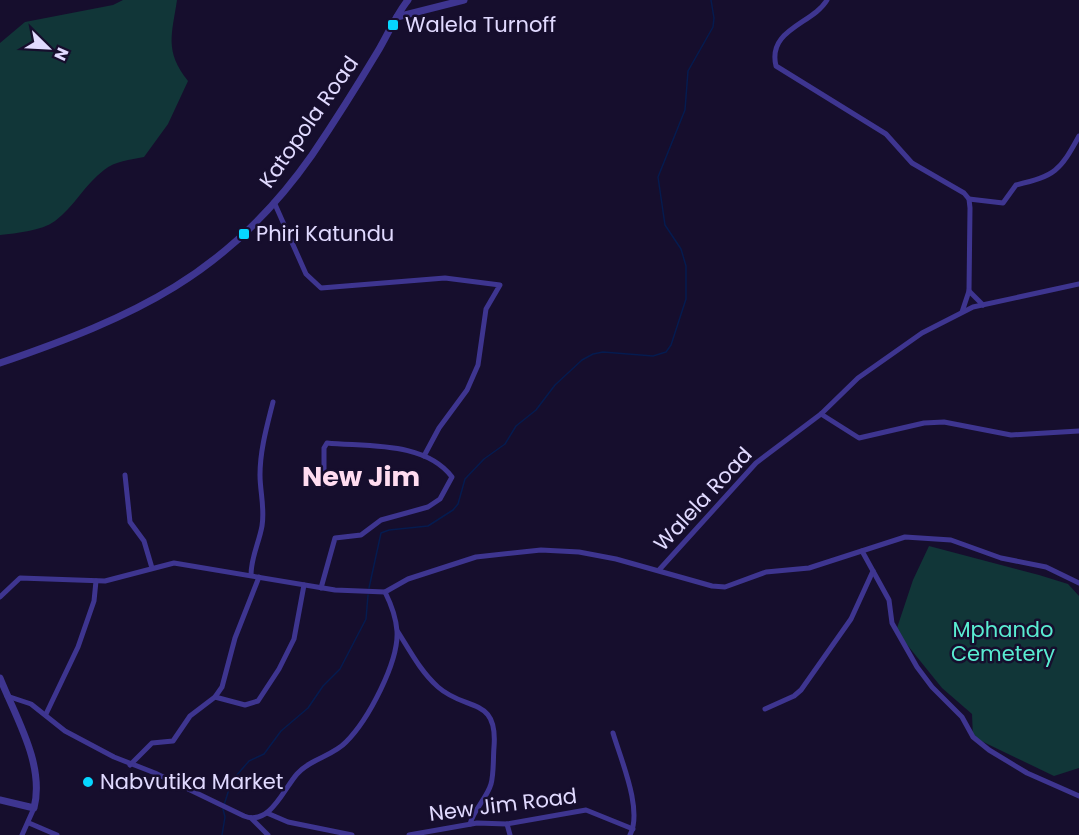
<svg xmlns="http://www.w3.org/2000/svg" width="1079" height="835" font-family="Poppins,sans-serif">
<rect width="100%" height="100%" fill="#160e2d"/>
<!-- green -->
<g fill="#113638">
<path d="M123,0H177C172,34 164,51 188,81L168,124L144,157C130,160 115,161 104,170C85,184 74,207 55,221C41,231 17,233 0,235V43L25,22L113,5Z"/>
<polygon points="929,546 1039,575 1068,584 1079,596 1079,768 1054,776 973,737 972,714 942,688 896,631 913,580"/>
</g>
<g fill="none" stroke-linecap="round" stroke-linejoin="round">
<!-- stream -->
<g stroke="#051b4f" stroke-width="1.5">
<polyline points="369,588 381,533 389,530 428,526 453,510 458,504 465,479 484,459 505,444 516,426 536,410 555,385 582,360 593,354 603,352 653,356 666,352 671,345 686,299 686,266 681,249 665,225 658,177 685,110 688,71 713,27 714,18 711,0"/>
<polyline points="224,805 231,783 236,776 249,761 264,754 281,731 308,708 323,686 340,669 366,619 368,595"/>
<polyline points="222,835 225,817 223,809"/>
</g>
<!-- minor -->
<g stroke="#3e3590" stroke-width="5">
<path d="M827,0C813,24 767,29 776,66L886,134L912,163L964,193L969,199L970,208L969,291L962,312"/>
<path d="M969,199L1003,203L1016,185C1055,176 1060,171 1079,136"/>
<polyline points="274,202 306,274 321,288 445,278 500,285 486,309 478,365 467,390 439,428 424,456"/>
<polyline points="969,291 983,305"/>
<polyline points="821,414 859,438 924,423 944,422 1011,435 1079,431"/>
<polyline points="125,475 130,522 144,541 152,568"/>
<polyline points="862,551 889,600 892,623 917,667 932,687 962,717 973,737 989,750 1027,773 1079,796"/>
<polyline points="659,570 756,463 821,414 858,378 922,333 973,307 1079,284"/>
<path d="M251,575C251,557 259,543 262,526C265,508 260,492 260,475C260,450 267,426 273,402"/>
<path d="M321,588L335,538L361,535L381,520L428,507L440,499L452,477C425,441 366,447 327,443L324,448V484"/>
<polyline points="0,597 20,578 105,581 174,563 335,590 385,592 408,579 476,557 541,550 579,552 616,559 712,586 725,587 766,572 809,568 905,537 951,540 1001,558 1046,567 1079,583"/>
<path d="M398,632C410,651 421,672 438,687C466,712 498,696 494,747C493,759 494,773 491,784C487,798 474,809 470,824"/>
<path d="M7,696L31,704L65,731L114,757L155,773L244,816C270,826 283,790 297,774C310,759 333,756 346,742C368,720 399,662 397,631C396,617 391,604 385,592"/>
<polyline points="215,697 245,705 258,701 279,669 294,639 304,585"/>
<polyline points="765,709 794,696 801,690 851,619 873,571"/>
<polyline points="46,714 78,647 94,601 96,581"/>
<path d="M613,733C621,760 643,810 630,835"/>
<polyline points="130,765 152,743 173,741 190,716 215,697 222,687 235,638 259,577"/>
<polyline points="267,813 288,822 352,835"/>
<polyline points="251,818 268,835"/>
<polyline points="29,823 57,835"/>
<polyline points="507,824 510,835"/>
<polyline points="22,835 34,808"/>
<polyline points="409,835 477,823 507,824 586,810 633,829"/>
</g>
<!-- tertiary -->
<g stroke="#3e3590" stroke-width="7">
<polyline points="397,17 464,0"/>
<path d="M0,363C134,317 228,275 312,155C335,121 357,86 378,51C388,34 396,15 408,0"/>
<path d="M0,678C16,718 45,765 34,808L0,800"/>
</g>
</g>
<!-- markers -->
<g fill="#06d6ff" stroke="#160e2d" stroke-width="2">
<rect x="387" y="19" width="12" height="12" rx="3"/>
<rect x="238" y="228" width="12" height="12" rx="3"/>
<circle cx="88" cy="782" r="6"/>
</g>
<g text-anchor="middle" stroke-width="5" stroke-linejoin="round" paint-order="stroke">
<!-- poi labels -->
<g font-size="21" fill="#e1daff" stroke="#160e2d" text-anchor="start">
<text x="405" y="32">Walela Turnoff</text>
<text x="256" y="241">Phiri Katundu</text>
<text x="100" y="789">Nabvutika Market</text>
</g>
<!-- street labels -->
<g font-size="21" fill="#e1daff" stroke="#160e2d">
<text transform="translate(309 122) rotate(-55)" y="7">Katopola Road</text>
<text transform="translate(703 499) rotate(-47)" y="7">Walela Road</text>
<text transform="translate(503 805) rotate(-7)" y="7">New Jim Road</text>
</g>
<!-- park labels -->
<g font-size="21" fill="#59ecd1" stroke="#160e2d">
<text x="1003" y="637">Mphando<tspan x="1003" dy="24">Cemetery</tspan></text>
</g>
<!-- district labels -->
<g font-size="27" font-weight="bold" fill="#ffdcf0" stroke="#160e2d">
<text x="361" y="486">New Jim</text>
</g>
</g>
<!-- north arrow -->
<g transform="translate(48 48) rotate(114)" stroke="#160e2d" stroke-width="4.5" paint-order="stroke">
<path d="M0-4.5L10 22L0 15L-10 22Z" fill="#e1daff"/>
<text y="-9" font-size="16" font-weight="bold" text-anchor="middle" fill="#e1daff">N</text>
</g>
</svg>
